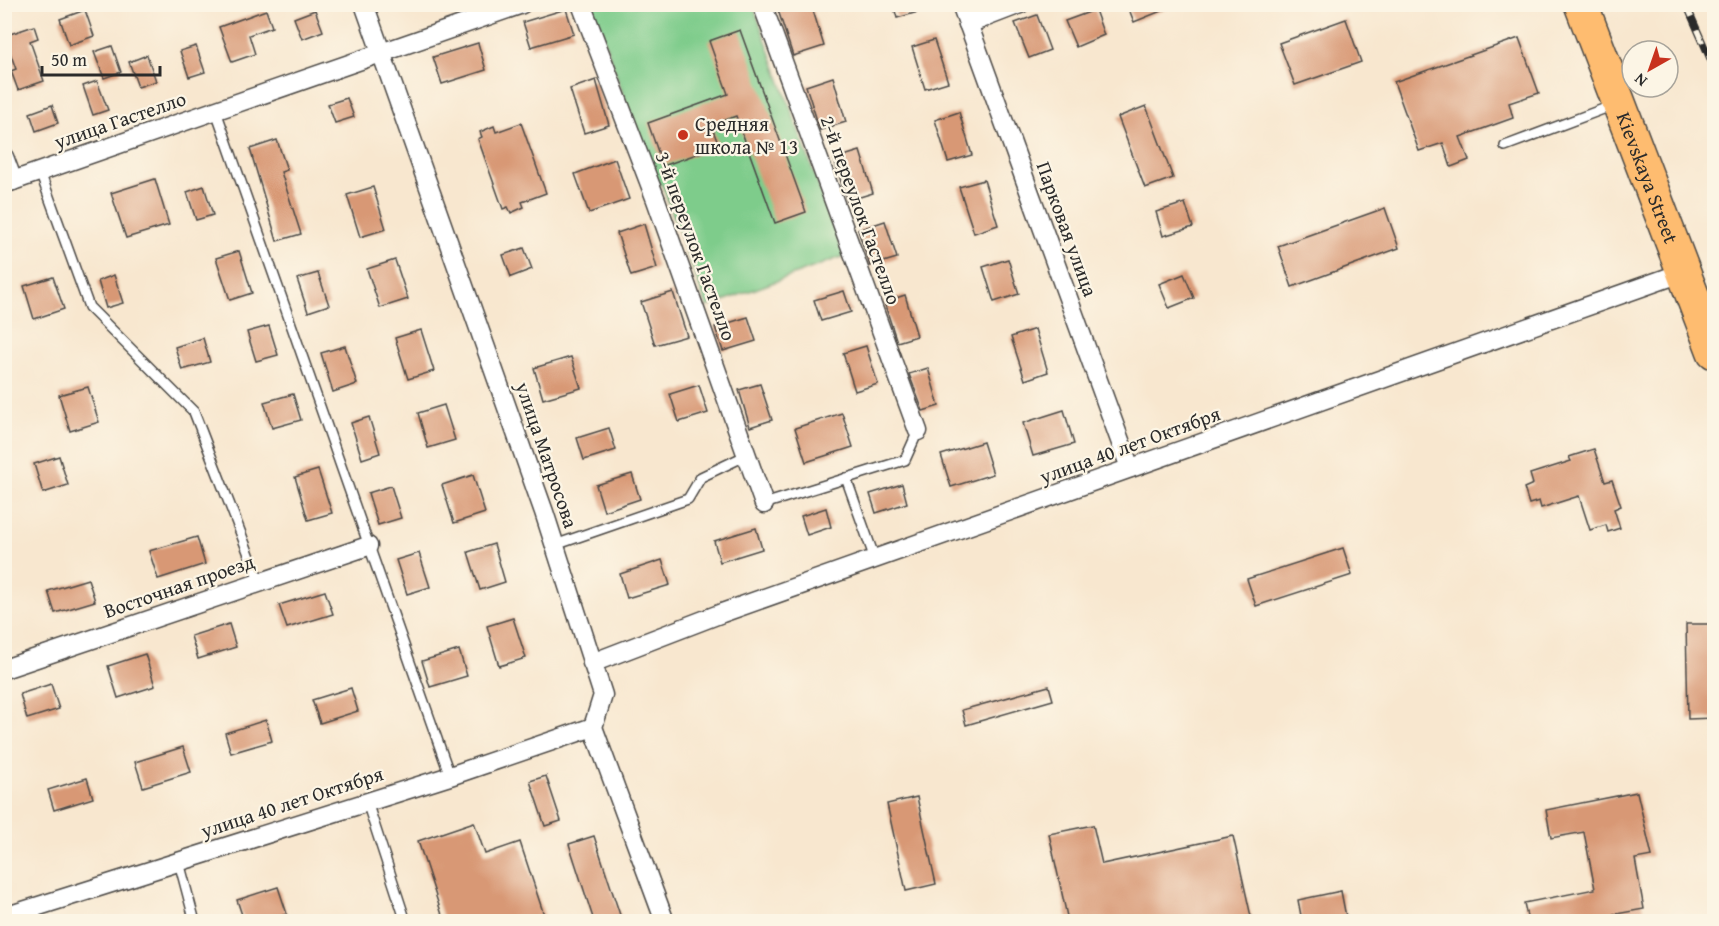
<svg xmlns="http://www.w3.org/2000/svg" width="1719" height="926" font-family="'Gentium Book Plus',serif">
<rect width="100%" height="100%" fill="#fcf5e5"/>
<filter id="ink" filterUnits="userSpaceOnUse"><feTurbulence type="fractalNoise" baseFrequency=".0167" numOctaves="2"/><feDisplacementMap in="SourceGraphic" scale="12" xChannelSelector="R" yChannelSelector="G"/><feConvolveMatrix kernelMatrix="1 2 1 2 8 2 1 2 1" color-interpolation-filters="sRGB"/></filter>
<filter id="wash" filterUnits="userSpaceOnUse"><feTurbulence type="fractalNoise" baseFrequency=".008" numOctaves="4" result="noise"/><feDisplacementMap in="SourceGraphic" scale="24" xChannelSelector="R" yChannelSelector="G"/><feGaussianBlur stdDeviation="1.35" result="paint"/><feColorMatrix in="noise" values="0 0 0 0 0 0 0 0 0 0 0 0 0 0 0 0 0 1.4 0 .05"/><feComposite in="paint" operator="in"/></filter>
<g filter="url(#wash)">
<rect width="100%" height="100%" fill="#f8e7cf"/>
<!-- green -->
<polygon fill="#7ecc8b" stroke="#547c5b" stroke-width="1.5" points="592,5 753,5 844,256 707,307 662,185 653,180"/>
<g id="blocks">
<!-- building -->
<g fill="#d89874">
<polygon points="796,4 811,4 824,46 793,56 778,10"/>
<polygon points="893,4 931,4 932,8 897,18"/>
<polygon points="1127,4 1176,4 1176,5 1134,22"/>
<polygon points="566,9 574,34 531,47 523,22"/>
<polygon points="85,10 94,36 69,45 60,19"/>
<polygon points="266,10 272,27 249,35 255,54 232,62 219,27"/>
<polygon points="315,10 323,31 302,39 294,18"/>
<polygon points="1095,10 1104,35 1076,47 1065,21"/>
<polygon points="1037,15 1050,50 1029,58 1015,23"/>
<polygon points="1346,19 1361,62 1295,85 1279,43"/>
<polygon points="34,26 38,38 30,41 44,81 18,90 11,71 16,69 4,36"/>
<polygon points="740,30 806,212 775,223 736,116 711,125 719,146 663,166 648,123 728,94 709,41"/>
<polygon points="1519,38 1539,93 1509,103 1513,118 1460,137 1469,160 1451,167 1443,143 1419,151 1394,82"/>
<polygon points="934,40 948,82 925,89 912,47"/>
<polygon points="478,43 486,70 442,84 433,57"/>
<polygon points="112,46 121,72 104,78 94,52"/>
<polygon points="196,46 205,72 189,77 180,51"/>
<polygon points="147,55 156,81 138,87 129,62"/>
<polygon points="833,77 846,122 820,130 806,86"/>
<polygon points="596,80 609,125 584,133 570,89"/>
<polygon points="97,81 108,110 93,115 83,86"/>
<polygon points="347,98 354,117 335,123 328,104"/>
<polygon points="52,105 58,123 36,131 30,113"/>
<polygon points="1146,106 1173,178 1145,188 1118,117"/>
<polygon points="959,112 972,155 948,162 935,120"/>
<polygon points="521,123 546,193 522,202 524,207 511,213 508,207 503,209 478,139 482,137 480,132 494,126 496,132"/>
<polygon points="277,140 287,170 281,172 301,234 277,241 250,149"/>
<polygon points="860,151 873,193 847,201 834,159"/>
<polygon points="615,159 629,199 589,213 575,174"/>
<polygon points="155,179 169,225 126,238 111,193"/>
<polygon points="984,180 998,225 974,233 959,187"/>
<polygon points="204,186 213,215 196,220 187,192"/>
<polygon points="373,187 386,229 360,237 347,195"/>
<polygon points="1185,203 1193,227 1163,236 1156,212"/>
<polygon points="1385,208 1399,248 1292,287 1278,246"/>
<polygon points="885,221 897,258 870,266 858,230"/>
<polygon points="644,224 657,268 631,276 617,233"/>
<polygon points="524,248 532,269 511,277 503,255"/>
<polygon points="239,251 252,293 230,300 216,258"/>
<polygon points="1008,259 1019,294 994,302 983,267"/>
<polygon points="395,260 408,299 380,308 367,269"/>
<polygon points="318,273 329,305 308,312 297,279"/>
<polygon points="1184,274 1194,298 1169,308 1159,284"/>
<polygon points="114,275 123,303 106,308 98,281"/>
<polygon points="53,277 64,309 34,319 24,286"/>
<polygon points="844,291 851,312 821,321 814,300"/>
<polygon points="673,292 687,336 655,345 641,302"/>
<polygon points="905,295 917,336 897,342 884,302"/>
<polygon points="748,317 756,341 723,351 715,327"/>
<polygon points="269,326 278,355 256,361 247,332"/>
<polygon points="1035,329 1048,372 1025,380 1011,337"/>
<polygon points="421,330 434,371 408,379 395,338"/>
<polygon points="203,338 210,362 182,370 175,347"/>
<polygon points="345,346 357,384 333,392 321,353"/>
<polygon points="866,346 878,384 855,391 843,353"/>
<polygon points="571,357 581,388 543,399 534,368"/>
<polygon points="928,368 939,406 923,411 909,374"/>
<polygon points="760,384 772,420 750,427 739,390"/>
<polygon points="699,385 708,413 679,422 670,394"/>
<polygon points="88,387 99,422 70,431 59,395"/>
<polygon points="293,394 301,420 272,428 264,402"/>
<polygon points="444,405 455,440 428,448 418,413"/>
<polygon points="1064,410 1074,444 1033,456 1023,423"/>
<polygon points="842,413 853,447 806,462 795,428"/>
<polygon points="369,417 380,453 362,459 351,423"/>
<polygon points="609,428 616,450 584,460 577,438"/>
<polygon points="983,442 993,474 951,487 941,455"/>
<polygon points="1594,449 1605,482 1612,480 1621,506 1614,509 1620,528 1608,532 1606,525 1590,530 1579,496 1541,508 1539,501 1529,504 1524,488 1533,484 1530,474 1571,461 1569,457"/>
<polygon points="59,456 68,485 43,493 34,464"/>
<polygon points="318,470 332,513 308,520 295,477"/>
<polygon points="632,474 640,499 604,511 596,485"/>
<polygon points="473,475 485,513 454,523 442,485"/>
<polygon points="902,484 907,503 876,513 870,494"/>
<polygon points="391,486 401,518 378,525 368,493"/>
<polygon points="826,508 831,527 807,535 801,516"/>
<polygon points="756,528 762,549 720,562 714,541"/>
<polygon points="197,537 205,564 158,579 149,551"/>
<polygon points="494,544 505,582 480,590 468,552"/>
<polygon points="1343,548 1352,575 1256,606 1247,579"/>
<polygon points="419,553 430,587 407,594 396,560"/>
<polygon points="662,560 670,585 627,598 620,574"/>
<polygon points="88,579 95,601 55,613 48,591"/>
<polygon points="325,591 333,614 287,628 279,605"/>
<polygon points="513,618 526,658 499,666 487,626"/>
<polygon points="229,624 236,647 198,659 191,636"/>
<polygon points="1686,624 1714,624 1714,718 1688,719"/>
<polygon points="459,650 467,676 430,687 422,661"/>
<polygon points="145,654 155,686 118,698 108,666"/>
<polygon points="51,684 59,709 27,719 20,694"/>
<polygon points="1049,686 1053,700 966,725 962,710"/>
<polygon points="351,688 358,711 320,723 312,700"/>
<polygon points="266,720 272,741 231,753 225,733"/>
<polygon points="183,747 191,772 143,787 135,762"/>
<polygon points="546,776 561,821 545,826 530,781"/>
<polygon points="87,778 93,798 54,810 48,790"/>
<polygon points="1637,792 1652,856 1635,859 1644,909 1578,921 1528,921 1524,903 1595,889 1584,832 1551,838 1546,810"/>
<polygon points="917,797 936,884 906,891 887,804"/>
<polygon points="474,822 485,854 520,842 546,921 444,921 418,841"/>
<polygon points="1093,825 1102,864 1233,836 1252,921 1068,921 1049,834"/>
<polygon points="594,836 622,921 594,921 569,844"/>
<polygon points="278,887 287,914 265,921 244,921 237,900"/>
<polygon points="1341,891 1346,917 1325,921 1302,921 1298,900"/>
</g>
</g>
</g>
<g filter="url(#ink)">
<use href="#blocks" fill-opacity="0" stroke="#4a4744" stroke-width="1.5"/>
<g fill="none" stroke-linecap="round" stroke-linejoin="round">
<defs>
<g id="lane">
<polyline points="216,111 450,776"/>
<polyline points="1505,146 1614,105"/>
<polyline points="40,172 89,307 194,412 260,583"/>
<polyline points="846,478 875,559"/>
<polyline points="764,504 905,460 918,431"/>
<polyline points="555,545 688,499 701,477 747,455"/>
<polyline points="367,802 406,922"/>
<polyline points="179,862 195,922"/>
</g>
<g id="street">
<polyline points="364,4 544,512 603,695 593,727 665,922"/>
<polyline points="581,4 656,200 764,504"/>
<polyline points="762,4 918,431"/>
<polyline points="961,4 1130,468"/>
<polyline points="968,24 1020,4"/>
<polyline points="4,157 13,181"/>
<polyline points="4,184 522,4"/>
<polyline points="592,663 722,613 1684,272"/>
<polyline points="4,669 368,546"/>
<polyline points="4,917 450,776 593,727"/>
</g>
<g id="highway">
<path id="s1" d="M1581,4L1714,352"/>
</g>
</defs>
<!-- lane casing -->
<use href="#lane" stroke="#4a4744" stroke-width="12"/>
<!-- street casing -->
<use href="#street" stroke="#4a4744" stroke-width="21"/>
<!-- highway casing -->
<use href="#highway" stroke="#4a4744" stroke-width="36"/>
<!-- lane -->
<use href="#lane" stroke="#fff" stroke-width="9"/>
<!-- street -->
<use href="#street" stroke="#fff" stroke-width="18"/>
<!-- highway -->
<use href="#highway" stroke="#febc70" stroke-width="33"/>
<defs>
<polyline id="rail" points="1686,4 1714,68"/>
</defs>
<!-- rail casing -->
<use href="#rail" stroke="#2b2b2b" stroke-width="7"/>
<!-- rail -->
<use href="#rail" stroke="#fcf5e5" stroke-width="4.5" stroke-dasharray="14" stroke-linecap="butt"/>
</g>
</g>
<!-- markers -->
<circle fill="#c8321e" stroke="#fcf5e5" stroke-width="2" cx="683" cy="135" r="6"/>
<g text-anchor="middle" stroke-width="4.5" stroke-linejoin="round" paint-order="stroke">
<!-- street labels -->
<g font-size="20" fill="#2b2b2b" stroke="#fcf5e5">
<text transform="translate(120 120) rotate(-19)" y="7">улица Гастелло</text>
<text dy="7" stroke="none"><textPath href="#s1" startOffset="186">Kievskaya Street</textPath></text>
<text transform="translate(861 210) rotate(70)" y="7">2-й переулок Гастелло</text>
<text transform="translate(1067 229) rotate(70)" y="7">Парковая улица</text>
<text transform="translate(696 246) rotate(70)" y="7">3-й переулок Гастелло</text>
<text transform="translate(1130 445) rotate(-20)" y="7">улица 40 лет Октября</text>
<text transform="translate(547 455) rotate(71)" y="7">улица Матросова</text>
<text transform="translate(179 586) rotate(-19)" y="7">Восточная проезд</text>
<text transform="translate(292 802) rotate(-18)" y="7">улица 40 лет Октября</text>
</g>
<!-- poi labels -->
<g font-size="20" fill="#2b2b2b" stroke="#fcf5e5" text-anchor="start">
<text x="695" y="131">Средняя<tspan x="695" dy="23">школа № 13</tspan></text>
</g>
</g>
<!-- margin -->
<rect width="1719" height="926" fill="none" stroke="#fcf5e5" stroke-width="24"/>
<!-- north arrow -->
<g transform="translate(1650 69) rotate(220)"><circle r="28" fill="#fcf5e5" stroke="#a8a49b" stroke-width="1.5"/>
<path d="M0-4.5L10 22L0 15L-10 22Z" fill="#c8321e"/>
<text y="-9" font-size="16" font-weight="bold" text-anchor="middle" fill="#2b2b2b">N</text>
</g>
<!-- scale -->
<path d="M42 66v9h118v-9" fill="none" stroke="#2b2b2b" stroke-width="3"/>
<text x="51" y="66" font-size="18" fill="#2b2b2b" stroke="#fcf5e5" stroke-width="4.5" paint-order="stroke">50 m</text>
</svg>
